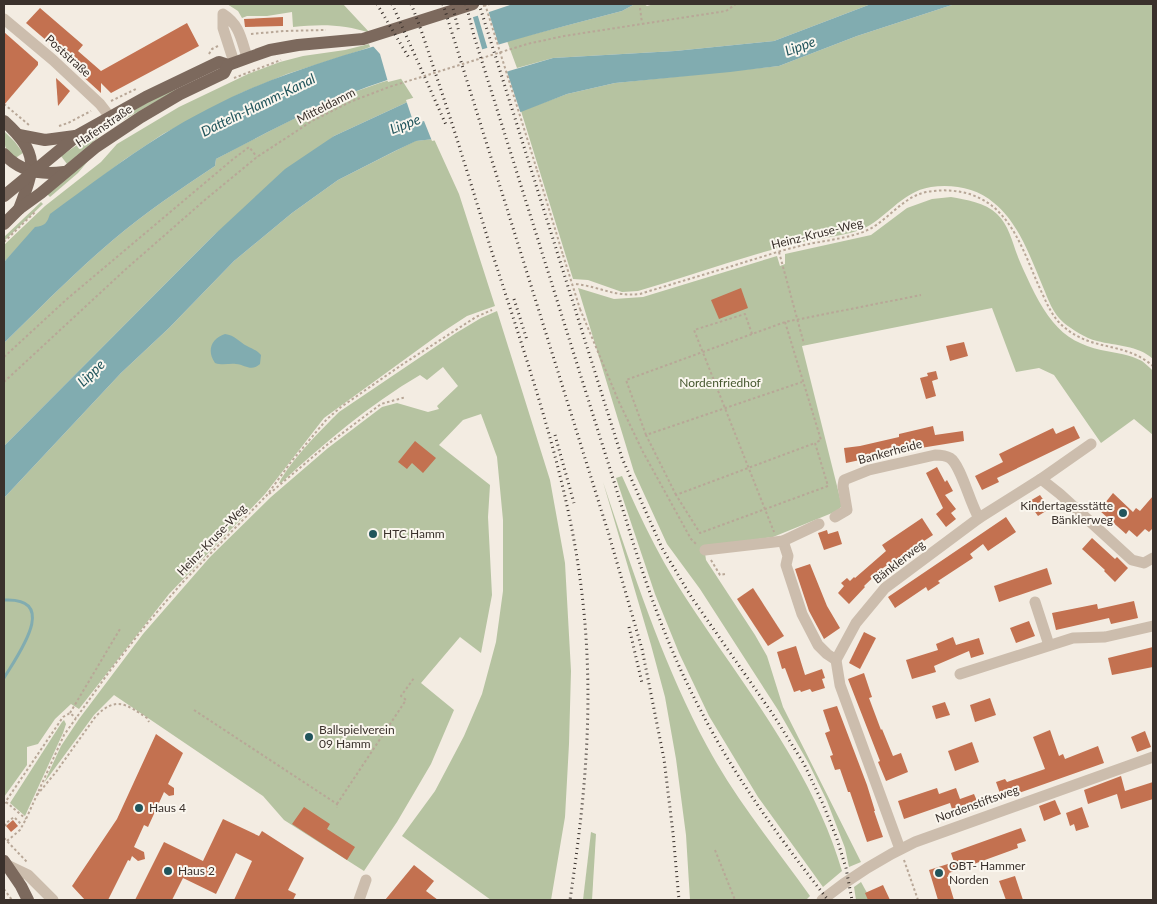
<svg xmlns="http://www.w3.org/2000/svg" width="1157" height="904" font-family="Lato,sans-serif">
<rect width="100%" height="100%" fill="#f3ece2"/>
<!-- green -->
<g fill="#b6c3a1">
<path d="M227,4H343L370,33C344,24 320,24 293,27L292,12L267,16H247L242,18L238,11Z"/>
<polygon points="635,4 644,4 647,6 654,4 871,4 774,41 675,51 553,58 517,68 507,41 622,11"/>
<path d="M955,4H1153V359C1138,345 1116,346 1097,341C1085,338 1073,330 1064,323C1053,314 1048,299 1043,287C1031,259 1019,223 994,203C977,188 953,184 931,187C900,192 886,220 860,230C839,237 812,239 790,245C739,258 689,276 638,291L622,292L588,280L573,279L521,111L567,94L615,83L779,66L857,36Z"/>
<polygon points="369,44 370,47 359,51 287,74 241,93 163,134 124,160 100,178 19,246 4,262 4,245 45,206 101,162 117,144 179,107 248,74 280,62 303,56 345,50"/>
<path d="M400,77L414,99L334,136L214,235L4,446V343C40,308 75,272 113,240C145,213 180,189 215,166L216,159C274,129 336,94 400,77Z"/>
<polygon points="178,89 120,122 119,119 164,93"/>
<polygon points="99,130 103,132 102,134 67,164 61,156"/>
<path d="M4,131L15,142L23,153L14,159C4,150 4,143 4,131Z"/>
<polygon points="434,139 459,194 495,306 467,316 441,333 324,418 265,494 169,594 79,709 71,704 55,719 38,744 27,747 27,765 4,797 4,498 121,373 169,328 234,261 292,213 338,180 415,141"/>
<polygon points="88,161 78,173 50,197 46,193"/>
<path d="M951,197C966,200 985,202 997,214C1010,226 1013,246 1020,262C1028,280 1040,307 1053,322C1065,337 1082,346 1101,350C1115,353 1129,354 1142,361C1146,364 1150,368 1153,371V435L1134,419L1101,443L1054,375L1039,368L1016,372L992,308L802,346L842,506L837,511L773,537L704,546L706,560L755,635L767,656L783,707L861,862L849,867L845,848L827,801L809,764L778,710L700,589L667,544L634,472L578,288L614,299L643,297L777,256L780,266L785,264V254L871,235L907,208L932,199Z"/>
<polygon points="41,202 43,204 4,241 4,237"/>
<path d="M497,311L550,480L565,563L571,671L569,744L565,817L551,900H491L402,836L435,791L464,736L482,694L496,642L503,591V520L497,457L481,414L463,420L439,445L490,485L488,517L492,595L481,653L460,637L421,683L454,710L431,764L397,822L364,871L284,820L263,796L114,695L94,715L44,783L61,746L79,719L143,634L210,557L271,497L328,448L382,407L397,403L428,412L439,409L437,406L458,386L443,367L427,380L420,375C369,405 324,443 281,483H279C291,460 320,431 339,412L456,333L481,318Z"/>
<path d="M622,476C638,512 654,547 675,581C734,675 810,762 842,871L823,887L758,797L709,716L679,653L655,594L616,478Z"/>
<path d="M603,482C633,572 662,662 707,746C736,800 775,847 810,896L806,900H690L686,835L676,759L665,697L651,645Z"/>
<polygon points="64,720 66,724 63,733 25,816 10,803 62,722"/>
<polygon points="591,832 596,834 592,900 583,900"/>
<polygon points="861,882 871,900 856,900 854,887"/>
</g>
<!-- water -->
<g fill="#81acb0">
<path d="M513,4H635L622,11C536,33 451,57 367,87C316,106 264,134 216,159L215,166C180,189 145,213 113,240C75,272 40,308 4,343V262L35,227C45,226 47,223 50,214C87,187 123,159 162,135C201,111 245,89 288,74C362,47 439,30 513,4Z"/>
<polygon points="871,4 955,4 857,36 779,66 730,72 615,83 567,94 480,128 434,139 416,141 395,151 338,180 292,213 234,261 169,328 121,373 4,498 4,446 214,235 285,169 334,136 414,99 553,58 675,51 774,41"/>
<path d="M225,334C235,335 239,342 247,346C252,349 257,350 261,355L260,364C251,372 246,365 236,364C229,363 223,366 215,363C206,350 212,338 225,334Z"/>
</g>
<!-- pier -->
<g fill="#f3ece2">
<polygon points="488,10 499,46 488,50 477,13"/>
<polygon points="472,14 483,52 400,79 388,82 380,54 372,45 368,45"/>
<polygon points="506,69 521,114 481,130 432,141 424,121 414,124 406,100"/>
</g>
<g fill="none" stroke-linecap="round" stroke-linejoin="round">
<!-- stream -->
<path stroke="#81acb0" stroke-width="3" d="M4,600C61,597 17,656 4,678"/>
</g>
<!-- building -->
<g fill="#c37150">
<polygon points="40,8 83,45 78,51 101,71 187,23 199,46 111,93 101,83 101,93 79,73 82,71 26,23"/>
<polygon points="283,17 283,26 245,27 244,19"/>
<polygon points="4,32 38,62 38,65 4,105"/>
<polygon points="56,78 70,91 58,106"/>
<polygon points="741,288 748,308 719,319 711,300"/>
<polygon points="964,342 968,356 950,361 946,346"/>
<polygon points="936,371 938,379 932,381 936,396 926,399 920,378 928,376 927,373"/>
<polygon points="933,426 935,435 963,431 964,441 902,451 846,463 844,448 860,446 899,437 899,434"/>
<polygon points="1074,426 1080,438 997,478 999,482 982,490 975,476 1003,462 999,454 1053,428 1056,434"/>
<polygon points="415,441 436,458 423,473 412,463 407,469 398,462"/>
<polygon points="937,467 945,482 947,480 953,491 945,495 956,509 951,513 956,519 946,527 936,514 943,508 926,473"/>
<polygon points="1113,493 1133,512 1136,508 1140,511 1153,496 1153,528 1149,532 1145,529 1137,537 1129,530 1126,534 1100,511 1106,504 1105,503"/>
<polygon points="1040,495 1047,505 1043,508 1046,511 1038,516 1028,502"/>
<polygon points="1006,517 1016,532 988,551 983,544 970,554 973,558 938,581 940,583 928,591 926,587 895,608 888,597"/>
<polygon points="922,518 933,535 883,568 864,586 865,587 849,604 838,593 844,586 841,583 847,578 850,581 854,577 855,578 886,551 882,545"/>
<polygon points="827,530 828,534 838,531 842,544 824,550 818,533"/>
<polygon points="1092,538 1115,559 1117,557 1128,568 1115,582 1104,571 1105,570 1082,549"/>
<polygon points="810,564 827,606 840,628 824,639 809,611 795,569"/>
<polygon points="1047,568 1052,584 999,602 994,586"/>
<polygon points="753,588 784,636 768,646 737,599"/>
<polygon points="1134,601 1138,618 1111,624 1109,618 1056,630 1052,613 1097,604 1098,609"/>
<polygon points="1029,621 1035,636 1016,643 1010,628"/>
<polygon points="864,632 876,638 860,669 849,663"/>
<polygon points="953,637 956,645 979,638 984,654 971,658 969,651 934,666 936,672 912,679 906,660 938,650 936,644"/>
<polygon points="796,646 805,675 822,669 825,678 822,679 825,688 812,692 810,689 801,692 800,690 794,692 785,668 782,669 777,652"/>
<polygon points="1153,647 1153,667 1112,675 1108,658"/>
<polygon points="864,673 872,697 869,698 881,730 882,729 893,756 901,753 908,772 886,781 878,762 880,761 848,679"/>
<polygon points="990,698 996,715 975,722 970,705"/>
<polygon points="945,702 950,715 936,719 932,706"/>
<polygon points="837,706 867,785 875,811 874,811 883,837 867,842 850,792 848,792 840,769 835,770 830,756 833,755 825,733 830,731 823,710"/>
<polygon points="1050,730 1059,756 1063,754 1065,759 1098,746 1104,763 1002,799 996,782 1005,779 1007,782 1045,769 1033,737"/>
<polygon points="1145,731 1151,747 1137,752 1131,737"/>
<polygon points="156,734 183,753 168,784 174,788 174,795 169,796 164,792 148,827 144,825 134,847 144,852 145,859 138,861 132,856 130,861 128,860 108,900 85,900 72,886 117,819"/>
<polygon points="972,742 979,762 955,771 948,751"/>
<polygon points="1121,776 1125,791 1153,782 1153,799 1121,809 1117,794 1088,804 1084,790"/>
<polygon points="937,788 939,794 956,788 960,799 974,794 980,808 965,813 963,806 952,809 950,803 904,819 898,801"/>
<polygon points="1055,800 1061,814 1044,821 1039,806"/>
<polygon points="304,807 330,824 327,829 355,847 347,860 292,824"/>
<polygon points="1082,807 1089,827 1076,831 1074,824 1070,826 1066,813"/>
<polygon points="223,819 259,836 262,831 304,858 288,890 296,894 293,900 234,900 252,861 236,853 216,894 183,878 172,900 135,900 164,842 203,861"/>
<polygon points="13,820 18,826 11,832 6,826"/>
<polygon points="1021,828 1026,841 1017,844 1018,848 949,873 950,876 947,877 954,900 938,900 929,870 954,862 951,853"/>
<polygon points="414,865 434,881 426,891 438,900 385,900"/>
<polygon points="1015,876 1023,900 1006,900 999,881"/>
<polygon points="883,885 890,900 868,900 865,893"/>
</g>
<g fill="none" stroke-linecap="round" stroke-linejoin="round">
<!-- path -->
<g stroke="#b8a797" stroke-width="2" stroke-dasharray="2.5 2.5" stroke-linecap="butt">
<polyline points="483,6 490,4"/>
<polyline points="640,8 642,23"/>
<polyline points="251,34 284,31 326,30"/>
<polyline points="209,54 212,49 218,46"/>
<polyline points="234,78 281,60"/>
<polyline points="111,101 136,89"/>
<polyline points="4,104 29,125"/>
<polyline points="59,126 68,123 91,111"/>
<polyline points="537,170 563,255"/>
<polyline points="4,242 36,211"/>
<polyline points="779,252 804,344"/>
<path d="M576,284C601,287 614,297 640,294C675,283 710,273 745,262C762,257 779,251 796,247C818,241 841,240 863,232C887,223 900,198 926,192C949,188 972,191 991,205C1018,226 1028,264 1042,293C1048,306 1053,318 1064,327C1093,352 1124,341 1153,366"/>
<polyline points="580,309 619,402 643,452 691,539 696,544"/>
<polyline points="785,322 821,440 815,443"/>
<polyline points="752,334 745,314 694,330 774,532"/>
<polyline points="4,357 67,299 232,160 249,147 257,157"/>
<polyline points="4,382 126,269 206,199 257,157 312,121 350,102 389,87 527,44 564,36 726,11 736,4"/>
<polyline points="646,435 626,380 785,322 921,295"/>
<polygon points="815,443 828,486 700,533 676,495"/>
<polyline points="269,494 328,444 381,404 406,397"/>
<polyline points="676,495 646,435 802,382"/>
<polyline points="711,560 720,575 725,574"/>
<polyline points="194,710 337,804 337,808"/>
<polyline points="70,713 120,629"/>
<path d="M37,795L56,772L96,716C116,696 126,704 147,718L149,722"/>
<polyline points="6,802 26,819"/>
<polyline points="4,804 63,717 70,713 76,718"/>
<polyline points="337,804 406,700 401,696 414,678"/>
<polyline points="6,826 5,824 14,817 22,825"/>
<polyline points="4,838 27,862"/>
<polyline points="7,841 20,830 26,819 64,735 109,672 145,626 181,584 267,495 291,462 327,419 341,407 403,364 476,317 492,310"/>
<polyline points="715,850 735,900"/>
<polyline points="904,860 918,900"/>
<polyline points="4,889 12,900"/>
</g>
<!-- minor -->
<g stroke="#ccbdad" stroke-width="11">
<polyline points="4,19 53,60 100,104 110,117"/>
<path d="M234,62L223,28V14C240,25 241,39 247,57"/>
<polyline points="1041,479 1060,494 1132,560 1144,563 1153,558"/>
<path d="M835,517L847,510L843,486L844,480L869,470L935,455C940,455 945,455 950,458C961,465 970,504 979,518"/>
<polyline points="783,541 788,556 786,565 802,614 818,645 827,654 836,660"/>
<polyline points="705,550 783,541 819,524"/>
<polyline points="1035,602 1049,645"/>
<polyline points="960,674 1073,638 1105,637 1153,626"/>
<polyline points="900,849 840,685 836,660 856,623 885,588 979,518 1041,479 1091,444"/>
<polyline points="7,865 28,875 53,900"/>
<polyline points="359,900 366,880"/>
<path d="M822,900C851,877 881,858 915,842L1153,757"/>
</g>
<!-- major -->
<g stroke="#7c695d" stroke-width="12">
<path d="M4,121C40,154 35,167 19,209"/>
<polyline points="19,135 45,140 75,136"/>
<path d="M4,154C20,172 41,175 64,172"/>
<polyline points="4,196 78,135 146,97 219,62 228,65 270,50 298,45 363,39 473,4"/>
<polyline points="4,224 19,209 41,193 96,147 141,117 180,94 224,73 228,65"/>
<polyline points="4,861 21,886 28,900"/>
</g>
<!-- rail -->
<g stroke="#3a312c" stroke-width="3" stroke-dasharray="1 4" stroke-linecap="butt">
<polyline points="377,4 409,58"/>
<polyline points="392,4 447,127"/>
<path d="M411,4C420,25 427,48 434,69C454,128 472,187 490,246C525,356 567,472 581,586C595,696 586,792 570,900"/>
<polyline points="443,4 609,535 642,649 664,759 673,833 679,900"/>
<polyline points="452,4 459,32"/>
<path d="M466,4L474,36L627,523C647,588 669,651 701,711C736,779 781,840 828,900"/>
<polyline points="479,4 622,458 662,548 692,598 774,716 804,764 823,804 837,839 846,868 852,900"/>
<polyline points="514,299 527,340"/>
<polyline points="555,435 574,503"/>
<polyline points="629,627 642,683"/>
</g>
<!-- path-bridge -->
<g stroke="#b8a797" stroke-width="2" stroke-dasharray="2.5 2.5" stroke-linecap="butt">
<polyline points="485,4 537,170"/>
<polyline points="563,255 580,309"/>
</g>
</g>
<!-- markers -->
<g fill="#21555c" stroke="#faf6ee" stroke-width="2">
<circle cx="1123" cy="513" r="5"/>
<circle cx="373" cy="534" r="5"/>
<circle cx="309" cy="737" r="5"/>
<circle cx="139" cy="808" r="5"/>
<circle cx="168" cy="871" r="5"/>
<circle cx="939" cy="873" r="5"/>
</g>
<g text-anchor="middle" stroke-width="4" stroke-linejoin="round" paint-order="stroke">
<!-- street labels -->
<g font-size="12" fill="#3a312c" stroke="#faf6ee">
<text transform="translate(68 56) rotate(42)" y="4">Poststraße</text>
<text transform="translate(326 106) rotate(-27)" y="4">Mitteldamm</text>
<text transform="translate(104 126) rotate(-34)" y="4">Hafenstraße</text>
<text transform="translate(817 234) rotate(-14)" y="4">Heinz-Kruse-Weg</text>
<text transform="translate(890 452) rotate(-15)" y="4">Bankerheide</text>
<text transform="translate(212 540) rotate(-46)" y="4">Heinz-Kruse-Weg</text>
<text transform="translate(899 562) rotate(-38)" y="4">Bänklerweg</text>
<text transform="translate(977 804) rotate(-20)" y="4">Nordenstiftsweg</text>
</g>
<!-- park labels -->
<g font-size="12" fill="#475830" stroke="#faf6ee">
<text x="720" y="387">Nordenfriedhof</text>
</g>
<!-- poi labels -->
<g font-size="12" fill="#3a312c" stroke="#faf6ee" text-anchor="start">
<text x="1113" y="510" text-anchor="end">Kindertagesstätte<tspan x="1113" dy="14">Bänklerweg</tspan></text>
<text x="383" y="538">HTC Hamm</text>
<text x="319" y="734">Ballspielverein<tspan x="319" dy="14">09 Hamm</tspan></text>
<text x="149" y="812">Haus 4</text>
<text x="949" y="870">OBT- Hammer<tspan x="949" dy="14">Norden</tspan></text>
<text x="178" y="875">Haus 2</text>
</g>
<!-- water labels -->
<g font-size="14" font-style="italic" fill="#21555c" stroke="#faf6ee">
<text transform="translate(800 46) rotate(-20)" y="5">Lippe</text>
<text transform="translate(258 105) rotate(-26)" y="5">Datteln-Hamm-Kanal</text>
<text transform="translate(405 124) rotate(-21)" y="5">Lippe</text>
<text transform="translate(91 373) rotate(-44)" y="5">Lippe</text>
</g>
</g>
<!-- border -->
<rect width="1157" height="904" fill="none" stroke="#3a312c" stroke-width="10"/>
</svg>
